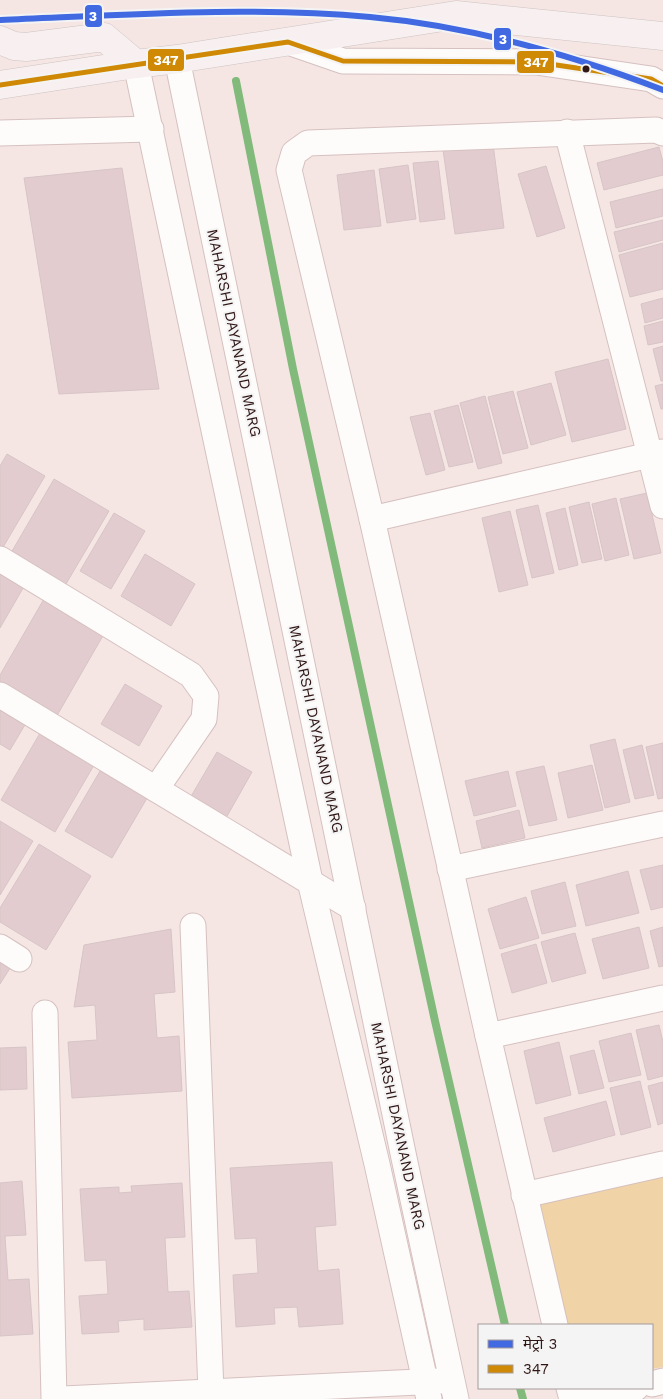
<svg xmlns="http://www.w3.org/2000/svg" width="663" height="1399" font-family="'Work Sans','Noto Sans Devanagari',sans-serif">
<rect width="100%" height="100%" fill="#f5e6e4"/>
<!-- green -->
<polygon fill="#f0d3a6" points="663,1174 663,1367 652,1369 652,1325 568,1325 540,1203"/>
<g fill="none" stroke-linecap="round" stroke-linejoin="round">
<!-- stream -->
<g stroke="#82ba7c" stroke-width="8">
<polyline points="236,81 293,369 435,1021 505,1325"/>
<polyline points="520,1388 523,1399"/>
</g>
</g>
<!-- building -->
<g fill="#e2cccf" stroke="#d7c4c6">
<polygon points="493,144 504,228 455,234 443,150"/>
<polygon points="659,147 663,162 663,175 604,190 597,163"/>
<polygon points="438,161 445,219 420,222 413,163"/>
<polygon points="408,165 416,219 387,223 379,169"/>
<polygon points="546,166 565,228 537,237 518,174"/>
<polygon points="122,168 159,389 59,394 24,178"/>
<polygon points="374,170 381,226 344,230 337,175"/>
<polygon points="663,189 663,216 616,228 610,202"/>
<polygon points="663,220 663,240 619,252 614,232"/>
<polygon points="663,243 663,289 630,297 619,255"/>
<polygon points="663,298 663,318 645,323 641,304"/>
<polygon points="663,321 663,342 648,345 644,326"/>
<polygon points="663,346 663,381 661,381 653,349"/>
<polygon points="608,359 626,429 572,442 555,372"/>
<polygon points="551,383 566,435 531,445 517,392"/>
<polygon points="663,384 663,409 661,409 655,386"/>
<polygon points="513,391 528,448 503,454 488,397"/>
<polygon points="485,396 502,463 478,469 460,403"/>
<polygon points="458,405 473,462 449,467 434,411"/>
<polygon points="430,413 445,470 426,475 410,417"/>
<polygon points="7,454 45,476 2,549 0,548 0,466"/>
<polygon points="54,479 109,511 63,589 8,558"/>
<polygon points="647,493 661,553 634,559 620,499"/>
<polygon points="616,498 629,555 605,561 592,504"/>
<polygon points="589,502 602,559 582,563 569,507"/>
<polygon points="538,505 554,573 532,578 516,510"/>
<polygon points="565,508 578,565 559,570 546,513"/>
<polygon points="510,511 528,585 499,592 482,518"/>
<polygon points="114,513 145,531 111,589 80,571"/>
<polygon points="145,554 195,584 171,626 121,596"/>
<polygon points="0,568 26,583 0,628"/>
<polygon points="48,592 108,627 55,719 0,688 0,675"/>
<polygon points="125,684 162,706 139,746 101,724"/>
<polygon points="0,701 29,718 10,750 0,744"/>
<polygon points="43,728 97,760 55,832 1,800"/>
<polygon points="615,739 630,802 605,808 590,745"/>
<polygon points="663,743 663,798 658,799 646,747"/>
<polygon points="642,745 654,795 635,799 623,750"/>
<polygon points="217,752 252,772 226,818 190,798"/>
<polygon points="592,765 603,810 568,818 558,773"/>
<polygon points="103,766 150,793 112,858 65,831"/>
<polygon points="544,766 557,820 529,826 516,772"/>
<polygon points="508,771 516,806 474,816 465,781"/>
<polygon points="519,810 525,838 482,848 476,821"/>
<polygon points="0,821 33,841 0,895"/>
<polygon points="39,844 91,876 46,950 0,922 0,908"/>
<polygon points="663,865 663,907 651,910 640,870"/>
<polygon points="628,871 639,913 586,926 576,885"/>
<polygon points="565,882 576,926 542,934 531,891"/>
<polygon points="526,897 539,938 500,949 488,909"/>
<polygon points="639,927 649,968 603,979 592,939"/>
<polygon points="663,927 663,966 659,967 650,931"/>
<polygon points="171,929 175,992 154,994 157,1038 179,1036 182,1091 72,1098 68,1042 97,1040 95,1005 74,1007 84,945"/>
<polygon points="575,933 586,973 552,982 541,942"/>
<polygon points="536,944 547,983 512,993 501,954"/>
<polygon points="0,958 12,965 0,984"/>
<polygon points="659,1025 663,1042 663,1076 648,1080 636,1030"/>
<polygon points="631,1033 641,1075 609,1082 599,1041"/>
<polygon points="559,1042 571,1095 536,1104 524,1051"/>
<polygon points="26,1047 27,1089 0,1090 0,1048"/>
<polygon points="594,1050 604,1088 579,1094 570,1056"/>
<polygon points="640,1081 651,1127 621,1135 610,1088"/>
<polygon points="663,1082 663,1123 658,1125 648,1086"/>
<polygon points="606,1101 615,1135 553,1152 544,1118"/>
<polygon points="332,1162 336,1225 315,1227 318,1271 339,1269 343,1324 299,1327 297,1307 274,1308 275,1324 236,1327 233,1275 258,1273 256,1238 235,1239 230,1168"/>
<polygon points="22,1181 26,1235 5,1236 8,1280 29,1279 33,1334 0,1336 0,1183"/>
<polygon points="182,1183 185,1237 165,1238 168,1292 189,1291 192,1327 144,1330 144,1319 118,1321 119,1332 82,1334 79,1296 108,1294 106,1260 85,1261 80,1189 119,1187 119,1193 132,1192 131,1186"/>
</g>
<g fill="none" stroke-linecap="round" stroke-linejoin="round">
<defs>
<g id="minor">
<polyline points="288,42 343,61 536,62 651,79 663,86"/>
<polyline points="177,59 404,1158 456,1399"/>
<polyline points="136,64 310,881 377,1164 429,1399"/>
<polyline points="567,132 663,506"/>
<polyline points="0,133 151,129"/>
<polyline points="372,519 663,452"/>
<polyline points="0,559 191,675 206,696 204,719 156,789"/>
<polyline points="0,695 353,908"/>
<polyline points="450,869 663,824"/>
<polyline points="193,926 211,1392"/>
<polyline points="0,947 19,959"/>
<polyline points="45,1013 54,1399"/>
<polyline points="488,1036 663,998"/>
<polyline points="524,1195 663,1164"/>
<polyline points="555,1325 488,1036 372,519 289,170 294,153 308,143 656,130 663,133"/>
<polyline points="652,1384 663,1381"/>
<polyline points="569,1388 572,1399"/>
<polyline points="63,1399 440,1381"/>
<polyline points="590,1399 636,1388"/>
</g>
<g id="major">
<polyline points="0,40 14,46 26,47 104,37 136,64"/>
<polyline points="0,85 136,64 177,59 456,15 663,36"/>
</g>
</defs>
<!-- minor casing -->
<use href="#minor" stroke="#d5c1bf" stroke-width="27"/>
<!-- major casing -->
<use href="#major" stroke="#cec3c2" stroke-width="29"/>
<!-- minor -->
<use href="#minor" stroke="#fefbfb" stroke-width="25"/>
<!-- major -->
<use href="#major" stroke="#f8f0f0" stroke-width="28"/>
<defs>
<polyline id="bus-1" points="0,85 288,42 343,61 536,62 651,79 663,86"/>
</defs>
<!-- bus-1 casing -->
<use href="#bus-1" stroke="#f4f4f4" stroke-width="9"/>
<!-- bus-1 -->
<use href="#bus-1" stroke="#cf8904" stroke-width="5"/>
<defs>
<path id="metro-1" d="M0,20C123,15 247,6 370,17C471,26 569,54 663,90"/>
</defs>
<!-- metro-1 casing -->
<use href="#metro-1" stroke="#f4f4f4" stroke-width="10"/>
<!-- metro-1 -->
<use href="#metro-1" stroke="#4169e1" stroke-width="6"/>
</g>
<!-- markers -->
<circle fill="#301716" stroke="#f4f4f4" stroke-width="2" cx="586" cy="69" r="4.5"/>
<g text-anchor="middle" stroke-width="4" stroke-linejoin="round" paint-order="stroke">
<!-- street labels -->
<g font-size="15" fill="#301716" stroke="#f4f4f4">
<text transform="translate(234 333) rotate(78)" y="5">MAHARSHI DAYANAND MARG</text>
<text transform="translate(316 729) rotate(78)" y="5">MAHARSHI DAYANAND MARG</text>
<text transform="translate(398 1126) rotate(78)" y="5">MAHARSHI DAYANAND MARG</text>
</g>
</g>
<g stroke="#f4f4f4" stroke-width="2">
<rect x="84" y="4" width="19" height="24" rx="5" fill="#4169e1"/>
<rect x="493" y="27" width="19" height="24" rx="5" fill="#4169e1"/>
<rect x="147" y="48" width="38" height="24" rx="5" fill="#cf8904"/>
<rect x="516" y="50" width="39" height="24" rx="5" fill="#cf8904"/>
</g>
<g font-size="14" text-anchor="middle" font-weight="bold" fill="#fff">
<text x="93" y="21">3</text>
<text x="503" y="44">3</text>
<text x="166" y="65">347</text>
<text x="536" y="67">347</text>
</g>
<!-- legend -->
<rect x="478" y="1324" width="175" height="65" fill="#f4f4f4" stroke="#a69c9b"/>
<rect x="488" y="1340" width="25" height="8" fill="#4169e1" stroke="#a69c9b"/>
<text x="523" y="1349" font-size="15" fill="#301716">मेट्रो 3</text>
<rect x="488" y="1365" width="25" height="8" fill="#cf8904" stroke="#a69c9b"/>
<text x="523" y="1374" font-size="15" fill="#301716">347</text>
</svg>
